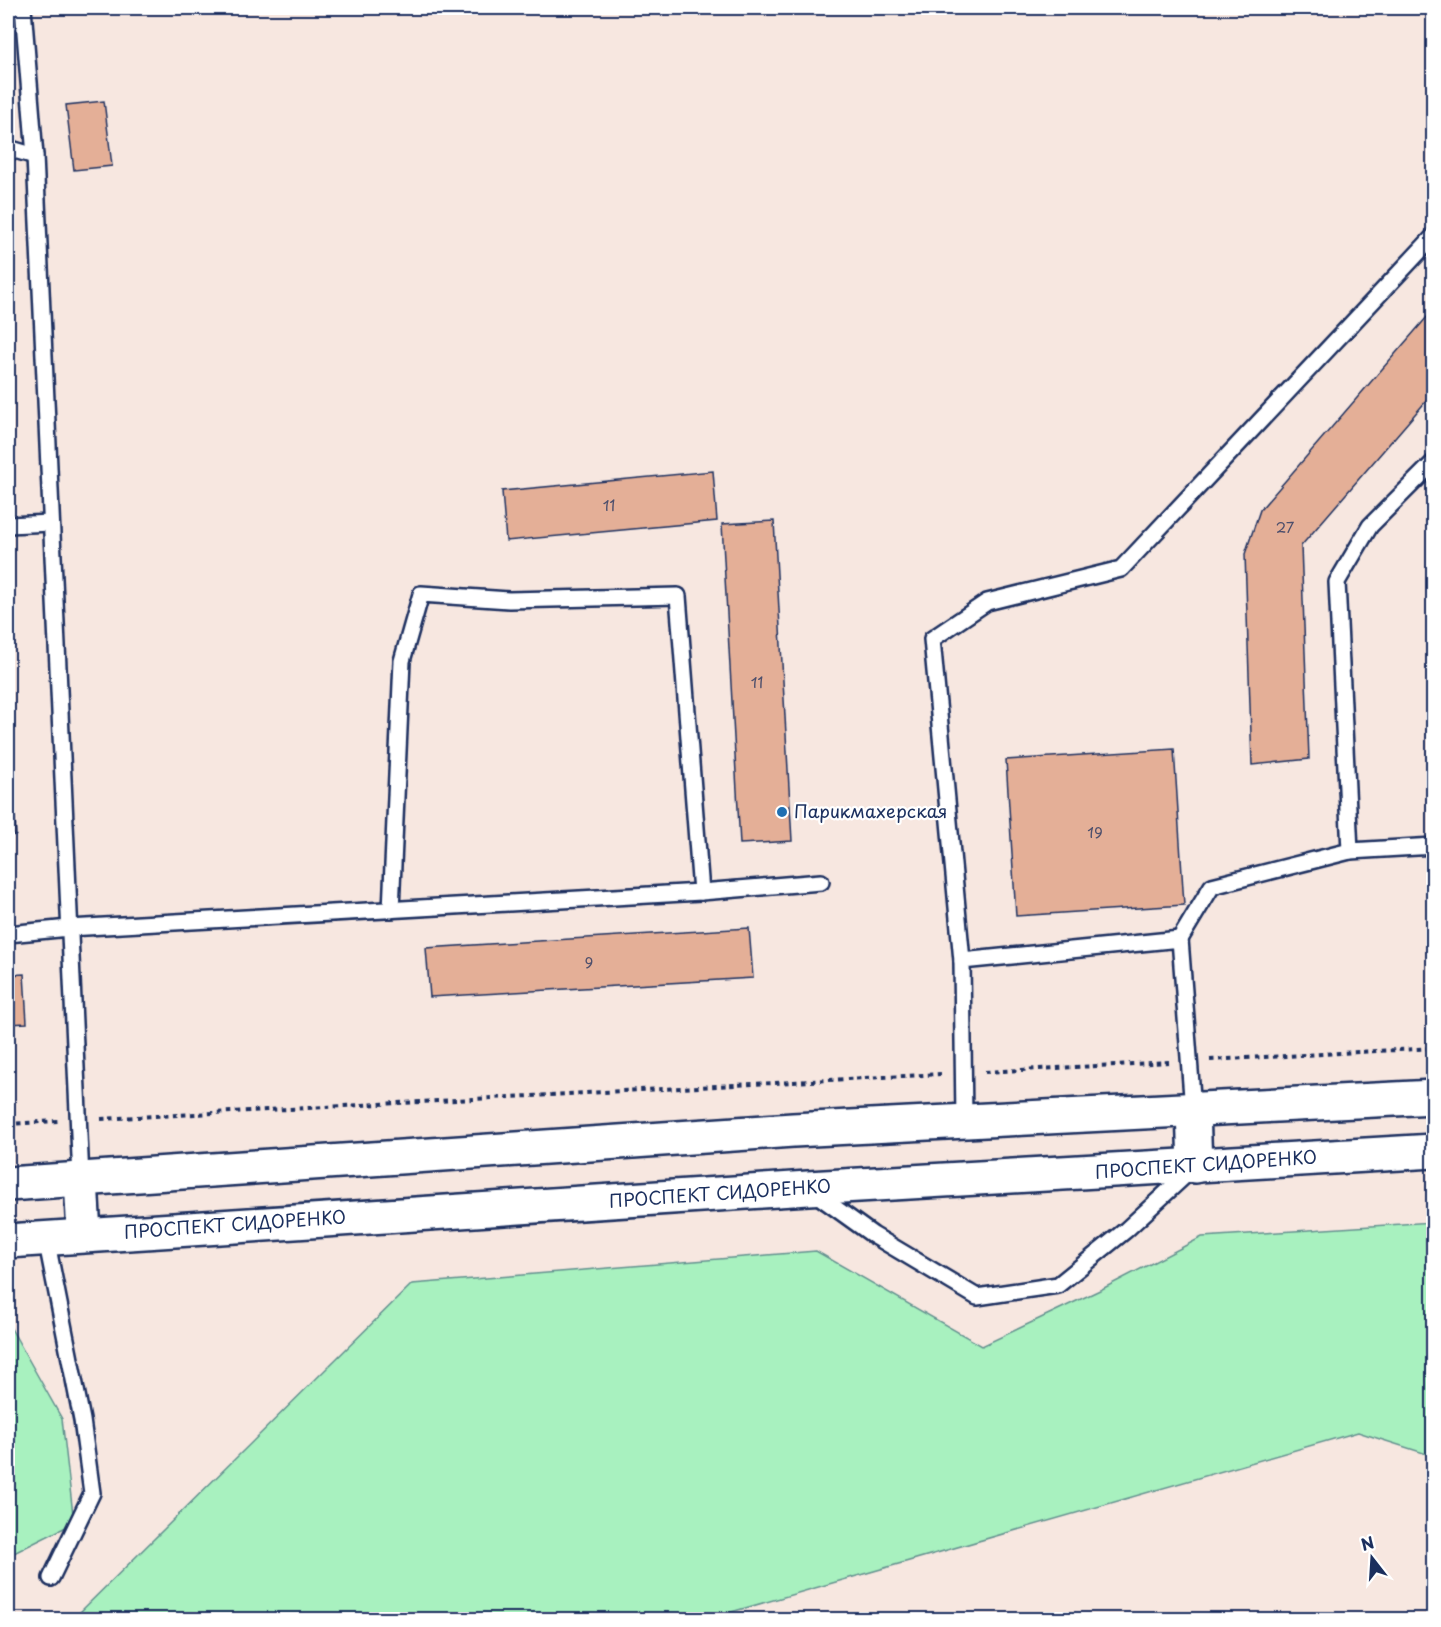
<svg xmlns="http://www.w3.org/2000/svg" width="1441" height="1627" font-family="'Playpen Sans',sans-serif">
<rect width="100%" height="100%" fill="#f7e7e0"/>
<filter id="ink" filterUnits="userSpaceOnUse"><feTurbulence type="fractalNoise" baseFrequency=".0167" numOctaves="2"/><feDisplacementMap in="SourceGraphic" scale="12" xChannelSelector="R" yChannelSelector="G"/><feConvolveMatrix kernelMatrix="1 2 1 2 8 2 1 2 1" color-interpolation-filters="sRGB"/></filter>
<g filter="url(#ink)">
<!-- green -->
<g fill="#a8f1bf" stroke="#62908e" stroke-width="1.5">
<polygon points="1433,1222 1433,1456 1358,1432 707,1619 73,1619 412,1284 816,1251 982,1346 1102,1289 1202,1237"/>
<polygon points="8,1323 62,1419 74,1523 8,1556"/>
</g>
<!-- building -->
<g fill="#e4af97" stroke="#1b2f5e" stroke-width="1.5">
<polygon points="104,101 112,166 74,170 66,105"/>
<polygon points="1434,309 1434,392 1301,546 1309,759 1252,765 1245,554 1260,510"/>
<polygon points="713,471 717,521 506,541 502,491"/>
<polygon points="774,521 792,841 740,844 722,524"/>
<polygon points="8,709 16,835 8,836"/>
<polygon points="1174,749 1184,905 1016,916 1006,760"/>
<polygon points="749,928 753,978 430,997 426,948"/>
<polygon points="24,974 27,1023 8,1024 8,975"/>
</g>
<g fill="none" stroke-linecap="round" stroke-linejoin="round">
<defs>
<g id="lane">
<polyline points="23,8 35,156 81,1179"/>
<polyline points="8,148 35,156"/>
<polyline points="8,525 51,523"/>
<polyline points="1350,851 1434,846"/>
<polyline points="391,910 402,661 421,594 509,600 678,596 701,892"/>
<polyline points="8,934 69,928 701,892 821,882"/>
<polyline points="1180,939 1212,886 1350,851 1337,582 1370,526 1434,462"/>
<polyline points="962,961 932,639 987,602 1121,569 1434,236"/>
<polyline points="964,1120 962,961 1180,939 1193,1110"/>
<polyline points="813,1192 873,1235 977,1297 1058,1285 1126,1230 1191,1170"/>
<polyline points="46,1238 82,1420 92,1493 51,1578"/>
</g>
<g id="secondary">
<polyline points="1193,1110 1195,1166"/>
<polyline points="81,1179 84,1235"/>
<polyline points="8,1184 793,1130 1434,1097"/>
<polyline points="8,1241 808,1188 1434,1151"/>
</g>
</defs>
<!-- lane casing -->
<use href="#lane" stroke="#1b2f5e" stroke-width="20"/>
<!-- secondary casing -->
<use href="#secondary" stroke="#1b2f5e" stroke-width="38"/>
<!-- path -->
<g stroke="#1b2f5e" stroke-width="4" stroke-dasharray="4.5 4.5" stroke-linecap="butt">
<polyline points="1210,1060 1434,1048"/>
<polyline points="985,1072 1169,1062"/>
<polyline points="101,1119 941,1074"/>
<polyline points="8,1124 58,1121"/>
</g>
<!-- lane -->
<use href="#lane" stroke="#fff" stroke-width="15"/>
<!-- secondary -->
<use href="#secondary" stroke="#fff" stroke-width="33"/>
</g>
</g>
<!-- markers -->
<circle fill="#1f6fb2" stroke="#fff" stroke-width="2" cx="782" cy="812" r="6"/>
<g text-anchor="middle" stroke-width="4.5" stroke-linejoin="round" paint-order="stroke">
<!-- number labels -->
<g font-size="15" fill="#4d4f6c">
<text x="609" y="511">11</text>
<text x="1285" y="533">27</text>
<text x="757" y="688">11</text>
<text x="1095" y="838">19</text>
<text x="589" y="968">9</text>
</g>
<!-- poi labels -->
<g font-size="18" fill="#1b2f5e" stroke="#fff" text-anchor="start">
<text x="794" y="818">Парикмахерская</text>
</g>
<!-- street labels -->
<g font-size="18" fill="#1b2f5e" stroke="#fff">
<text transform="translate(1206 1165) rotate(-4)" y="6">ПРОСПЕКТ СИДОРЕНКО</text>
<text transform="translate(720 1194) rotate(-4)" y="6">ПРОСПЕКТ СИДОРЕНКО</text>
<text transform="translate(235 1225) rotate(-4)" y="6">ПРОСПЕКТ СИДОРЕНКО</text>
</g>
</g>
<!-- margin -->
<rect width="1441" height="1627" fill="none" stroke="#fff" stroke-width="30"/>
<rect x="15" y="15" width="1411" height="1597" fill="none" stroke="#1b2f5e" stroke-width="2" filter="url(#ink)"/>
<!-- north arrow -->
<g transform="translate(1372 1558) rotate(343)" stroke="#ffffff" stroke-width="4.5" paint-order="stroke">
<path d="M0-4.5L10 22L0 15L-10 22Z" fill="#1b2f5e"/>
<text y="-9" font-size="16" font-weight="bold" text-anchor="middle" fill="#1b2f5e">N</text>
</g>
</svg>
